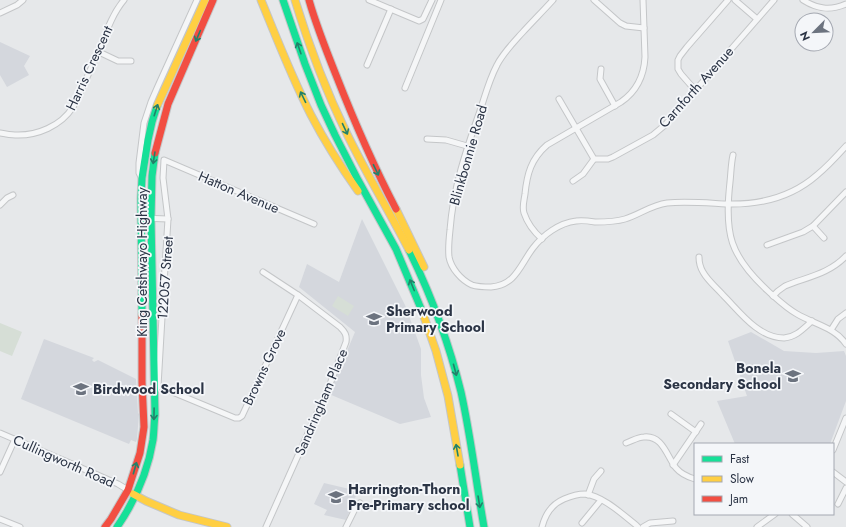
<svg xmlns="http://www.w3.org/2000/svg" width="846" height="527" font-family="Jost,sans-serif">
<rect width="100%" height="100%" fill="#e6e8ea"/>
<!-- built -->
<g fill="#d4d7dd">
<polygon points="0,42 30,56 24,66 29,75 7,87 0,75"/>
<polygon points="362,219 405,305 421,349 421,375 424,398 431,417 400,424 329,394 355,332 299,287 307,264 339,282"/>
<polygon points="751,332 784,351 816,353 844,351 846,356 846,401 830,444 735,444 717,401 747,396 728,341"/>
<polygon points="44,339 94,358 92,360 94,362 98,360 136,379 138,413 139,414 137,439 136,442 131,440 129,444 21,399"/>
<polygon points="324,483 358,491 346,520 324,515 327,510 314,504"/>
</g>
<!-- green -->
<g fill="#d6ded6">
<polygon points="338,296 354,306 348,316 332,306"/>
<polygon points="0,323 22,332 12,356 0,351"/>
</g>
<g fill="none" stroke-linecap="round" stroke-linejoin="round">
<defs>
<g id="street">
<polyline points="369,0 419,21 423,19 432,0"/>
<path d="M553,0C543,11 532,22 522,33C513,43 503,53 497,65C489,80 485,96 480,111C466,150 453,189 450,230C449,239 448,248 449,257C451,268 461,280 472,285C478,287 485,287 491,287C516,285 520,265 533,248C543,235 559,223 576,221C582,220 589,221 595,222C605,222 615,222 625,219C639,215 651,205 667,203C686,201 707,203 726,204C759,205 792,197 817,175C828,166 837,156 846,146"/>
<polyline points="594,0 620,23 626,26 644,28"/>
<polyline points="735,0 757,19"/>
<path d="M803,0C817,9 830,11 846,4"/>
<polyline points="0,13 17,5 23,0"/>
<polyline points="99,52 118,61 131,61"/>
<polyline points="367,65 391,9"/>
<polyline points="601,69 600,79 615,106"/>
<polyline points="405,88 441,0"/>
<polyline points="695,90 681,74 678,69 678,60 680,56 687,47 728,0"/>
<polyline points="559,99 594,159 608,159 613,157 653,135 665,125 774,0"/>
<path d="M0,133C5,134 10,135 15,135C37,136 61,126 73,107C78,99 81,91 85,82C90,70 96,58 101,46C107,30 113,13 124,0"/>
<polyline points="427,139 446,140 467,146"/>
<path d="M733,155C731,164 731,173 730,182C724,234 730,256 768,291C778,300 786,308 797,314C814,324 834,327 846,344"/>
<polyline points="142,179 139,173 139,163 144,123 151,102 158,86 197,0"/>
<polyline points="573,181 583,174 594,159"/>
<polyline points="0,205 7,198 13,195"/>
<polyline points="141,218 168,219"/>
<polyline points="813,226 824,238"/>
<path d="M542,239C534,232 527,222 524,213C522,207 524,201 525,194C527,174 531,159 547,145L621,102C637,91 644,76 645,57L643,0"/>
<polyline points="767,245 803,232 813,226 846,192"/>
<path d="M699,257C699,262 700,267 703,272C708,281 716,287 723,295C739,311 758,338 784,338C796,337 803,329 812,321"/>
<path d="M263,272L298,295L340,327C345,332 347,335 346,342L330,384L266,527"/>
<path d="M773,296L778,291L785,286C807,277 829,274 846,256"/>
<polyline points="831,330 838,319 846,313"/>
<polyline points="158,386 235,418 239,418 242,416 298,295"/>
<polyline points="155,393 158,386 163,300 168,219 163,178 164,160 314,224"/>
<polyline points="671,414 696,432"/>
<polyline points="0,433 93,473 118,484 128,490"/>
<path d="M626,443C632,441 638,437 644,437C663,435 667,457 676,468C681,474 688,477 695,479"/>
<polyline points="833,450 846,418"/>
<polyline points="673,465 701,424"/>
<polyline points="0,472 15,439"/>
<polyline points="833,472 846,482"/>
<polyline points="588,495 594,479 601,471"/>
<polyline points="838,504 846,488"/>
<polyline points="792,514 807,527"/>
<polyline points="0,519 20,527"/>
<polyline points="582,523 601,500"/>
<polyline points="346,527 355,509 360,503"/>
<path d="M542,527C545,515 552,504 564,499C571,496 578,494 585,494C603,496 622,514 636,525L638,527"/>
<polyline points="643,527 650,523 673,521"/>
<polyline points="757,527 775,514"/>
</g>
<g id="fast">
<polyline points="283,0 305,64 321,105 335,135 358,180 396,249 422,311"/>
<path d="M409,250C431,295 449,343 461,392C471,437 476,482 484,527"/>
<polyline points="142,315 141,198 142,178 148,140 152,122 157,106"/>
<polyline points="460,465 470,527"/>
<path d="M117,527C135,501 148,471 153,440C154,432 154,423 155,415L151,218L152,176L155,153"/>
</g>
<g id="slow">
<path d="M261,0C277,39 292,78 311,115C325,142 341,167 358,191"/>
<path d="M295,0C309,46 326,91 347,134C366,173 389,211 409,250"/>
<polyline points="157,106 205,0"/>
<polyline points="396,209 424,267"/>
<polyline points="422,311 436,351 448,396 460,465"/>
<polyline points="133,494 146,501 179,515 227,527"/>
</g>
<g id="jam">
<path d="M309,0C316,25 326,50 336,75C354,121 373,165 396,209"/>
<polyline points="155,153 168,104 213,0"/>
<polyline points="105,527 111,519 128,490 140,453 144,427 142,382 142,315"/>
</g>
</defs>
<!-- street casing -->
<use href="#street" stroke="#c4c6c8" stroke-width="7"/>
<!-- fast casing -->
<use href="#fast" stroke="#c4c6c8" stroke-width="9"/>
<!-- slow casing -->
<use href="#slow" stroke="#c4c6c8" stroke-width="9"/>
<!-- jam casing -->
<use href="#jam" stroke="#c4c6c8" stroke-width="9"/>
<!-- street -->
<use href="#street" stroke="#f5f6f7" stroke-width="5"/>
<!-- fast -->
<use href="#fast" stroke="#16e098" stroke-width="7"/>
<!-- slow -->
<use href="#slow" stroke="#ffcf43" stroke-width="7"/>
<!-- jam -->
<use href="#jam" stroke="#f24e42" stroke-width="7"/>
</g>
<!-- one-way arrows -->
<defs><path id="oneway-shaft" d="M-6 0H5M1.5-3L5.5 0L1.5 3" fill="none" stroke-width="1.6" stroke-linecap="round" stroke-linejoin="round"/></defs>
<g stroke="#22816a">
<use href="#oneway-shaft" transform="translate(198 36) rotate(113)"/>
<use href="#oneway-shaft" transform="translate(299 48) rotate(-109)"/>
<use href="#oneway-shaft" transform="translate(303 97) rotate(-116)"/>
<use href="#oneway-shaft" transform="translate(156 110) rotate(-72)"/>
<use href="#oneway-shaft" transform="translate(345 129) rotate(65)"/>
<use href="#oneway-shaft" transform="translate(154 158) rotate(99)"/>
<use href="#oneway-shaft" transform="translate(376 170) rotate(64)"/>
<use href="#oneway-shaft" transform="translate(412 285) rotate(-112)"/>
<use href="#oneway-shaft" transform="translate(455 370) rotate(75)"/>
<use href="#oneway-shaft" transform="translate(154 414) rotate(91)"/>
<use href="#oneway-shaft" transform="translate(457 450) rotate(-100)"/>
<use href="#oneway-shaft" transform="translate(135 468) rotate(-74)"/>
<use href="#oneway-shaft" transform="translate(479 502) rotate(81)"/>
</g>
<!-- icons -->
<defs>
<symbol id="school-bare" viewBox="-9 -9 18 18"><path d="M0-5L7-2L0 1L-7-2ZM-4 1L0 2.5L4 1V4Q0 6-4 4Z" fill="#6c737f" stroke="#f4f6f9" stroke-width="2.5" paint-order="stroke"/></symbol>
</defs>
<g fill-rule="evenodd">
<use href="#school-bare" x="363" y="308" width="22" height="22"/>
<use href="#school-bare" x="782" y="365" width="22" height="22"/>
<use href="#school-bare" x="70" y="378" width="22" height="22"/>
<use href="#school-bare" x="325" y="486" width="22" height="22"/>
</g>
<g text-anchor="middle" stroke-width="3.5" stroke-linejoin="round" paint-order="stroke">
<!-- street labels -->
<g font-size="14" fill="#2b3445" stroke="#f4f6f9">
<text transform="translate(89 68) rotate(-65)" y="5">Harris Crescent</text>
<text transform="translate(696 87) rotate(-48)" y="5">Carnforth Avenue</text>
<text transform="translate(468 155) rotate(-74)" y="5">Blinkbonnie Road</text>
<text transform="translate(239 192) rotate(23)" y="5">Hatton Avenue</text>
<text transform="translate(142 262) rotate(-90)" y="5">King Cetshwayo Highway</text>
<text transform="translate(165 278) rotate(-86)" y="5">122057 Street</text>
<text transform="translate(264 367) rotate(-65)" y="5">Browns Grove</text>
<text transform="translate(321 402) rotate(-67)" y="5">Sandringham Place</text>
<text transform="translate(64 461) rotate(24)" y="5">Cullingworth Road</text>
</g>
<!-- poi labels -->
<g font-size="14" font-weight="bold" fill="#2b3445" stroke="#f4f6f9" text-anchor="start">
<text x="386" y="316">Sherwood<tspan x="386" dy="16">Primary School</tspan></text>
<text x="781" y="373" text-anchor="end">Bonela<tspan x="781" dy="16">Secondary School</tspan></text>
<text x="93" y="394">Birdwood School</text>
<text x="348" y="494">Harrington-Thorn<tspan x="348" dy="16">Pre-Primary school</tspan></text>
</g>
</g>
<!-- legend -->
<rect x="694" y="443" width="140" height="72" fill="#f4f6f9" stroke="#a4a8b1"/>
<rect x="702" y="456" width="20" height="6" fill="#16e098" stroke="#a4a8b1"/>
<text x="730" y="463" font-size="12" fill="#2b3445">Fast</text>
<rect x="702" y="476" width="20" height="6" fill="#ffcf43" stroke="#a4a8b1"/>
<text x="730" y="483" font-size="12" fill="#2b3445">Slow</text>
<rect x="702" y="496" width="20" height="6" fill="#f24e42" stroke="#a4a8b1"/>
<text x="730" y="503" font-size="12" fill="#2b3445">Jam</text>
<!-- north arrow -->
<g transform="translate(814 32) rotate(246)"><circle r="19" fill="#f4f6f9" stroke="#a4a8b1"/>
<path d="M0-3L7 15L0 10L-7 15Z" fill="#6c737f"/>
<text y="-6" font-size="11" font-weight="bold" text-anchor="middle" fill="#2b3445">N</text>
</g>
</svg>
